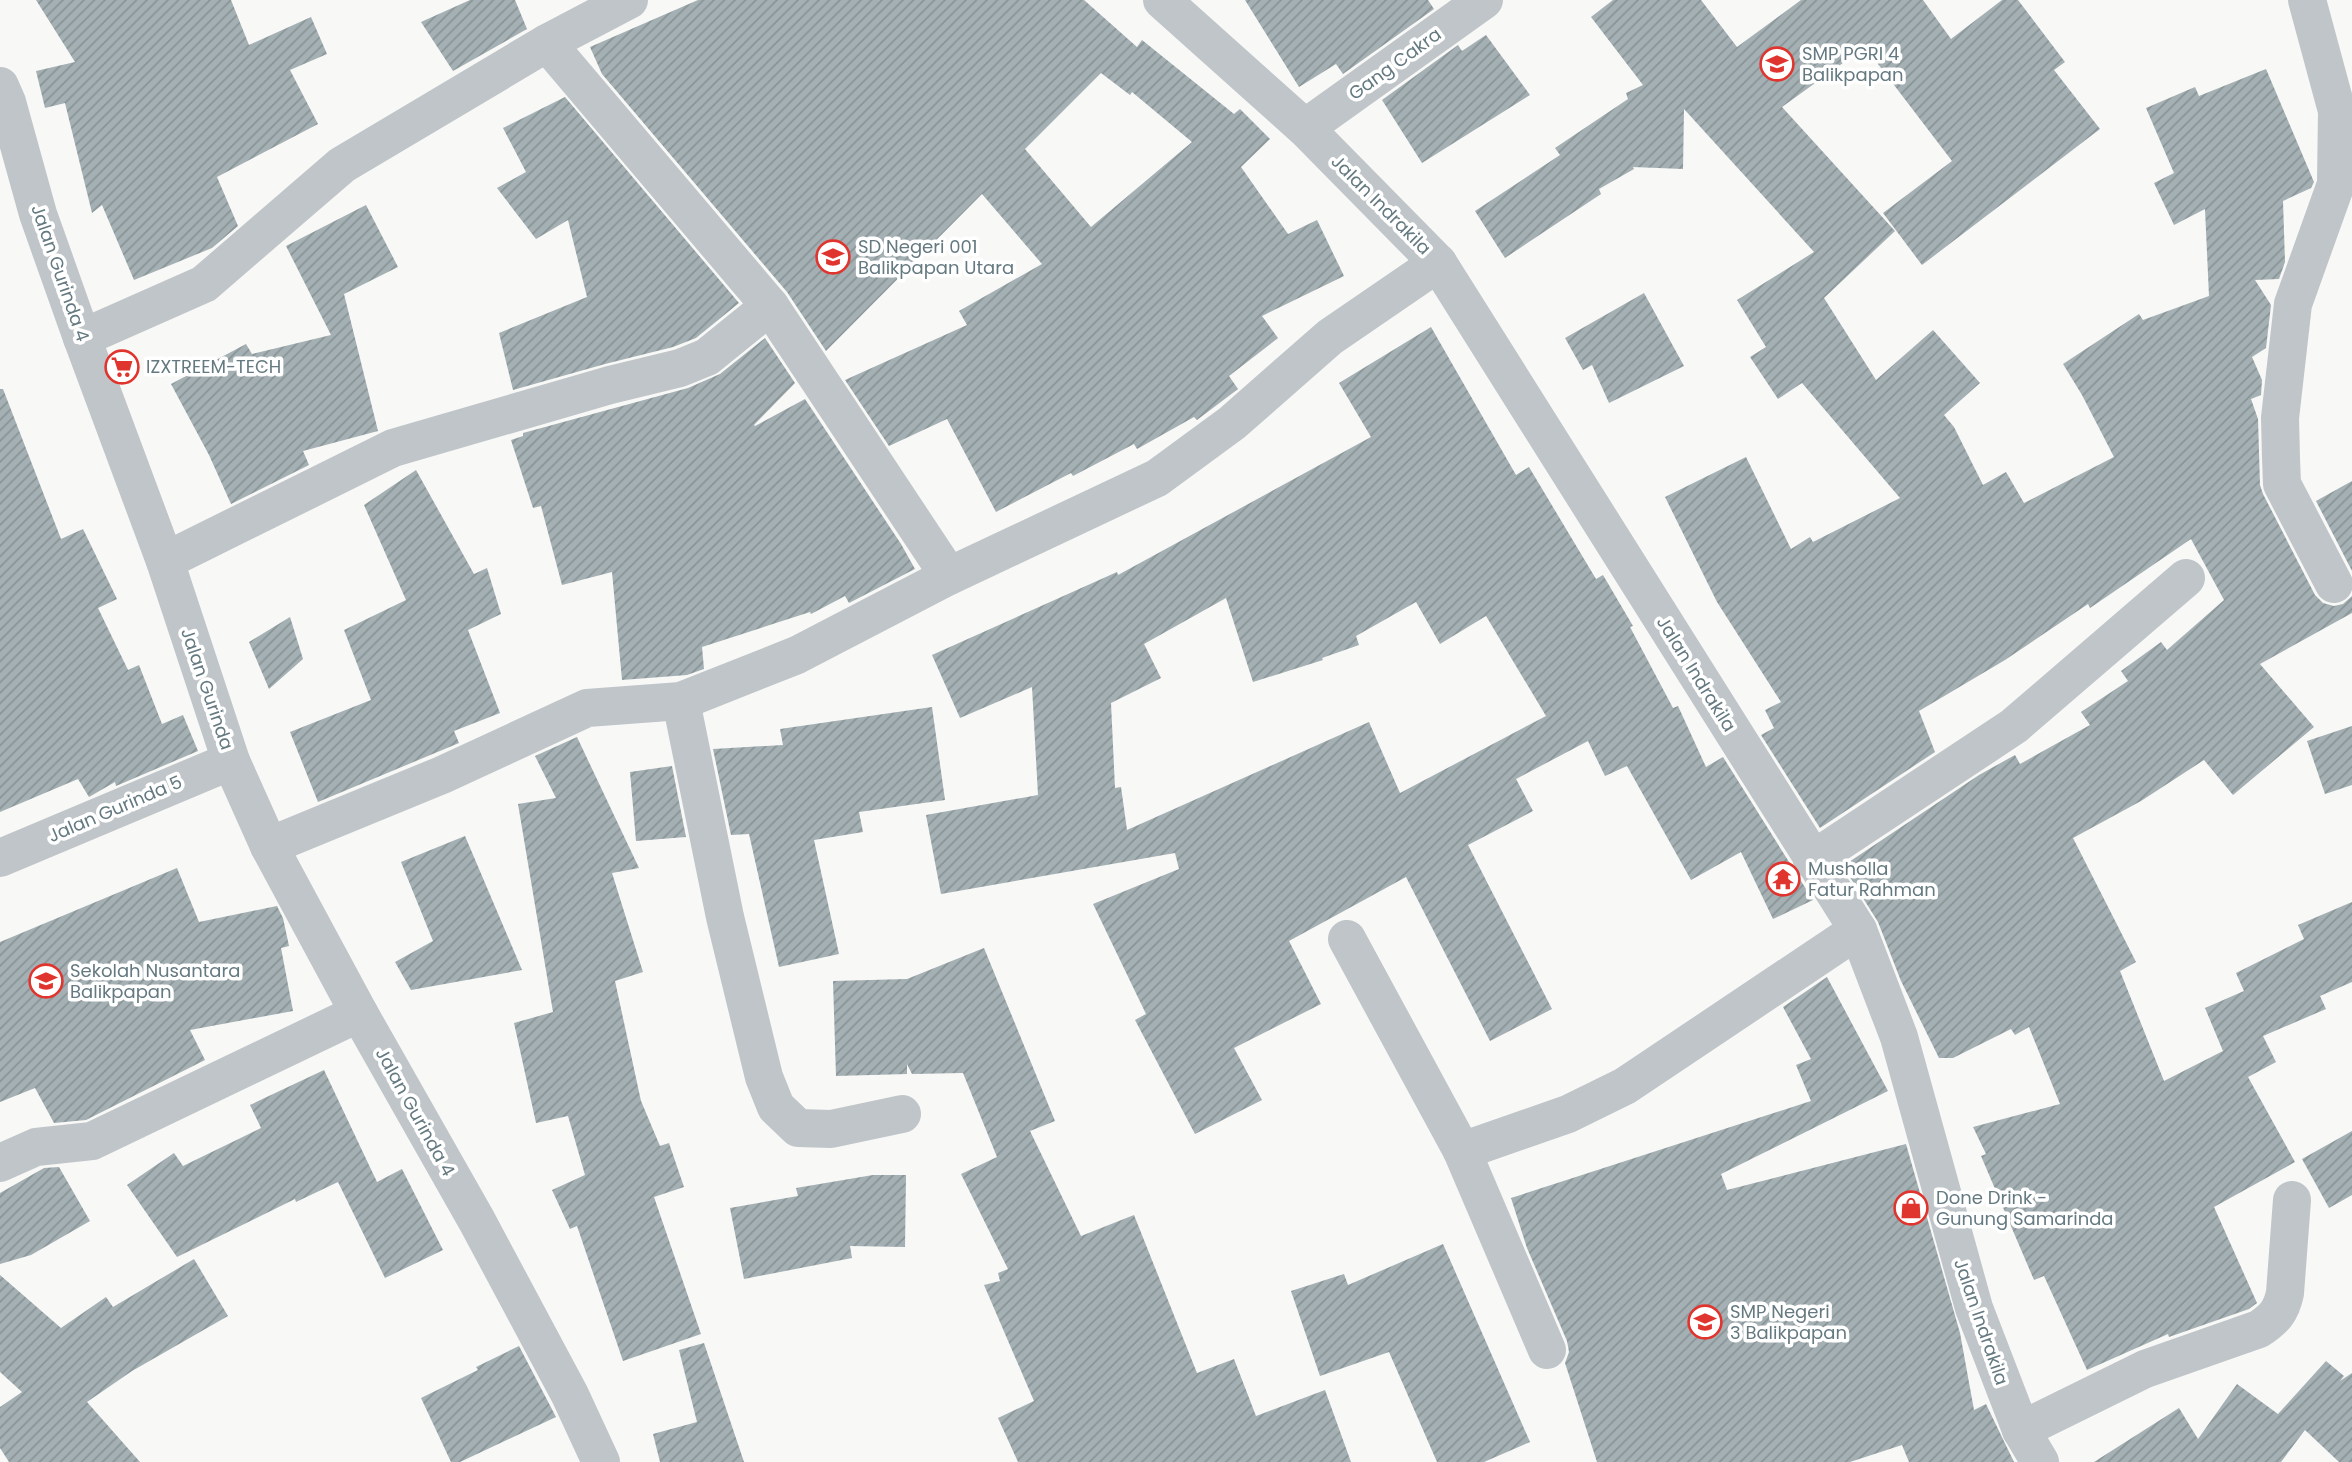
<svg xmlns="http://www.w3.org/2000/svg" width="2352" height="1462" font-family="Poppins,sans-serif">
<defs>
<pattern id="building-hatch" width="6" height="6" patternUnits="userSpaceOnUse" patternTransform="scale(1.75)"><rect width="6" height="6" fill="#a4b0b3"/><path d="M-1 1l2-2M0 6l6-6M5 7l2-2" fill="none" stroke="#899497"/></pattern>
</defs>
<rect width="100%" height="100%" fill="#f8f8f6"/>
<!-- building -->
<g fill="url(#building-hatch)" fill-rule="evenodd">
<polygon points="36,0 231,0 249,45 311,17 327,54 290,70 318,124 217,177 238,226 212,248 134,280 102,205 92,213 65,103 45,108 36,71 75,62"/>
<polygon points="470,0 515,0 527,29 453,71 421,22"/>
<path d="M698,0H1084L1137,47L1142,40L1234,114L1240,109L1270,139L1241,167L1288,234L1317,220L1344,276L1262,316L1278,338L1229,376L1238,389L1197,420L1194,417L1137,449L1134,444L1073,476L1071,473L996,512L947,419L889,446L845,380L967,325L959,311L1042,264L982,194L826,351L787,292L602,74L590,47ZM1101,73L1130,95L1132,92L1192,142L1091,227L1025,149Z"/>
<polygon points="1245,0 1428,0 1434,9 1343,74 1336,64 1299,87"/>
<polygon points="1613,0 1701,0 1737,47 1801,0 1923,0 1951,39 2002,0 2018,0 2065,62 2054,70 2100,129 1922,265 1883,213 1952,161 1865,47 1782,107 1895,231 1824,298 1876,380 1933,330 1980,383 1944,415 1954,427 1983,485 2006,472 2024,503 2114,457 2082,395 2063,364 2139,314 2143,320 2209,296 2205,209 2174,225 2154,183 2174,173 2146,108 2195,87 2199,96 2266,69 2314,182 2311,188 2283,201 2285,262 2279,279 2255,280 2271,305 2266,348 2252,357 2262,380 2261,395 2251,399 2258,419 2260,485 2263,494 2315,595 2323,603 2334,606 2343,604 2352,596 2352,613 2260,664 2314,727 2233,795 2204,760 2141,801 2073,838 2136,962 2120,971 2164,1081 2223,1051 2205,1008 2244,991 2236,973 2304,939 2298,925 2352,902 2352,982 2320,996 2326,1009 2263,1036 2276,1062 2248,1077 2295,1162 2214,1207 2257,1303 2249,1309 2169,1337 2168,1334 2087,1370 2044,1276 2034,1280 1981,1156 1986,1154 1973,1127 2060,1104 2029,1027 2015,1035 2011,1029 1953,1058 1939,1058 1901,981 1878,922 1843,866 1979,775 2015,755 2020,764 2090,725 2081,712 2128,681 2121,671 2161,642 2167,650 2224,600 2191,539 2090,608 2088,604 2005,660 1919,711 1935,752 1820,828 1761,735 1774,728 1765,710 1781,702 1717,602 1665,497 1746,457 1791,549 1810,537 1813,542 1900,498 1802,383 1778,399 1750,357 1766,347 1737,300 1814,252 1684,109 1683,169 1633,167 1634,169 1599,189 1601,194 1505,258 1475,211 1560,155 1555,148 1628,99 1626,93 1643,85 1591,17"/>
<polygon points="1486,35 1530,95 1422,163 1382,100 1458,45 1462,51"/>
<polygon points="565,97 739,303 696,338 673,347 605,364 513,390 499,333 587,297 568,220 536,239 497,188 526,172 503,128"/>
<polygon points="366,205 398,267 344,294 378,431 303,451 309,465 231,504 209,455 171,384 246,344 252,354 331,335 286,246"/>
<polygon points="1644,293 1684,366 1609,403 1592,365 1583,370 1565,338"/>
<path d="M1431,327L1516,475L1529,467L1596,579L1603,575L1633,626L1630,627L1673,708L1678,706L1706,767L1723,757L1813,900L1773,919L1741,852L1691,880L1627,766L1605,776L1588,741L1516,779L1533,811L1468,845L1552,1009L1490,1041L1406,877L1289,941L1321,1004L1234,1048L1262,1100L1195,1134L1135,1020L1146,1014L1093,904L1179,869L1175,853L941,894L926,815L1038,795L1032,687L960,718L932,655L1117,572L1118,575L1371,437L1339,383ZM1226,598L1253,682L1323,660L1322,658L1359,645L1356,636L1416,602L1440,644L1486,616L1546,716L1400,793L1369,722L1127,830L1121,787L1115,788L1111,703L1161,678L1144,644Z"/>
<polygon points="765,338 795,383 754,425 755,426 805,399 901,544 915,569 849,603 845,596 811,614 810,612 702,647 704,669 687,675 622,680 612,572 562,585 541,506 533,508 511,440 523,436 523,433 688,388 720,374"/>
<polygon points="0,389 3,389 61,539 83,529 117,599 98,608 128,670 139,665 162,724 183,715 198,751 116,786 115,782 89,797 78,779 0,812"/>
<polygon points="416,470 474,574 487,568 501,614 468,630 500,713 454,731 459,743 318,802 290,732 371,700 344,630 406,600 364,505"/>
<polygon points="2352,481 2352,571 2316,501"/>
<polygon points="290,617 303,659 269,689 249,642"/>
<polygon points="932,707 945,800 859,812 863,832 814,840 839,954 779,967 749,834 731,835 713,749 783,745 780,729"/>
<polygon points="2352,726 2352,785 2325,794 2307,741"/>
<polygon points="577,737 639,868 612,873 643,972 615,981 641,1101 660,1146 669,1143 684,1187 654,1197 701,1334 623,1361 577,1226 570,1229 552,1190 585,1175 568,1116 536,1123 514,1023 553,1012 518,804 556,798 535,756"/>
<polygon points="672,766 686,837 636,841 630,772"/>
<polygon points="465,836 522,970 411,990 395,962 433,941 401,862"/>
<polygon points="177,868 199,922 277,906 283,918 289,946 281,948 293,1011 190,1030 205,1060 86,1120 54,1123 35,1088 0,1102 0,942"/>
<polygon points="984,948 1055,1121 1030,1131 1081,1236 1134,1215 1197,1373 1234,1359 1256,1416 1325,1390 1351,1462 1018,1462 998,1418 1034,1401 984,1285 1000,1281 998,1273 1008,1269 961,1174 997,1157 963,1073 912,1074 907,1064 907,1074 836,1076 833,981 907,979"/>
<polygon points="1827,977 1888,1091 1721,1174 1727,1190 1906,1144 1960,1333 1974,1410 1986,1404 2014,1462 1909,1462 1902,1445 1850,1462 1597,1462 1565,1363 1569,1352 1567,1341 1527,1248 1511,1198 1811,1101 1796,1065 1811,1059 1783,1007"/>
<polygon points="324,1070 377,1182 402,1169 443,1250 385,1278 338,1182 296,1202 295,1199 177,1257 127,1185 174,1153 183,1166 261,1128 250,1105"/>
<polygon points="2352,1131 2352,1195 2329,1208 2302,1159"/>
<polygon points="59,1167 90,1221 31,1255 0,1264 0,1193 44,1168"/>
<polygon points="873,1175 906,1175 905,1247 850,1246 852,1258 744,1279 730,1208 798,1196 796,1188"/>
<polygon points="1443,1244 1530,1442 1484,1462 1437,1462 1389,1352 1320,1376 1291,1291 1344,1274 1348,1285"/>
<polygon points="194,1259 228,1316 132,1371 87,1402 140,1462 9,1462 0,1448 0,1407 22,1392 0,1372 0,1275 61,1328 106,1297 113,1307"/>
<polygon points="704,1343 744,1462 660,1462 653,1434 697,1422 679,1350"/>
<polygon points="519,1346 556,1417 460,1462 451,1462 421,1398 478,1370 476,1367"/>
<polygon points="2326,1361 2344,1376 2340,1381 2352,1373 2352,1462 2339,1462 2305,1430 2281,1462 2094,1462 2179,1408 2198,1439 2237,1384 2278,1414"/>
</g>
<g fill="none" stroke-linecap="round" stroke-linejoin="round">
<!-- minor -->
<g stroke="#bfc5c8" stroke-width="38">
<polyline points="1162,0 1305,128 1438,263 1858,930 1899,1037 1974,1308 2021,1430 2040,1462"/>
<polyline points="2307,0 2337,111 2336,184 2293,304 2280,418 2281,458 2282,484 2334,584"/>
<polyline points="547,43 770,306 949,576"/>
<polyline points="0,86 7,102 38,214 82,338 165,561 231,761 269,846 359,1013 477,1221 570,1395 601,1462"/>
<polyline points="1305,128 1484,0"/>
<polyline points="82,338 204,284 342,165 547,43 629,0"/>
<polyline points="165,561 393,448 610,385 680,368 707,357 770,306"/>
<polyline points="681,701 725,917 764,1077 776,1107 798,1128 831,1129 902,1114"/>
<polyline points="269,846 442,775 587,708 681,701 797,655 949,576 1157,478 1232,423 1330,337 1438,263"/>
<polyline points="0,858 231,761"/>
<polyline points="1812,860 2014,726 2186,578"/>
<polyline points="1347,939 1462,1151 1568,1114 1625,1086 1858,930"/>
<polyline points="1462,1151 1547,1350"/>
<polyline points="0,1163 36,1147 92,1141 359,1013"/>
<path d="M2021,1430L2145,1369L2259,1329C2274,1319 2281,1312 2285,1293L2292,1200"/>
</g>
</g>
<!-- icons -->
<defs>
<symbol id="school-ring" viewBox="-11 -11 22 22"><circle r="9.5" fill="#fff" stroke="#e0352e" stroke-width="1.5"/><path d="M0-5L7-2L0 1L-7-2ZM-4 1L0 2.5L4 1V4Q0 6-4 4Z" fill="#e0352e"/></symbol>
<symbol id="supermarket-ring" viewBox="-11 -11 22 22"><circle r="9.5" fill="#fff" stroke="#e0352e" stroke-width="1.5"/><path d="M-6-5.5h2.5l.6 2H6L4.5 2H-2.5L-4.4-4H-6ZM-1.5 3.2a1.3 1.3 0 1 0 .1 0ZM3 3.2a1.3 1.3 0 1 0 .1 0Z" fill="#e0352e"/></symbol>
<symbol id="temple-ring" viewBox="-11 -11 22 22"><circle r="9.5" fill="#fff" stroke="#e0352e" stroke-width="1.5"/><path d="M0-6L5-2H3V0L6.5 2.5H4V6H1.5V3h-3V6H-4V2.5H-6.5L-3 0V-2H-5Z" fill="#e0352e"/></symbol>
<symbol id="shop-ring" viewBox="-11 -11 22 22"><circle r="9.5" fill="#fff" stroke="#e0352e" stroke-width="1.5"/><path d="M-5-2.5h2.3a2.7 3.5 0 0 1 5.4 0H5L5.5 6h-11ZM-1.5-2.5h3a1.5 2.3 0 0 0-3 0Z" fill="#e0352e"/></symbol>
</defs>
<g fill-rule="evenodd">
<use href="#school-ring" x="1758" y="45" width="38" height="38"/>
<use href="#school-ring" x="814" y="238" width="38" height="38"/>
<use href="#supermarket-ring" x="103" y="348" width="38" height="38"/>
<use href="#temple-ring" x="1764" y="860" width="38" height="38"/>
<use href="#school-ring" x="27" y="962" width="38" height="38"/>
<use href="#shop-ring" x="1892" y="1189" width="38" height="38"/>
<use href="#school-ring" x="1686" y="1303" width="38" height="38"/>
</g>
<g text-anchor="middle" stroke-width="7" stroke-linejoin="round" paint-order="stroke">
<!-- poi labels -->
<g font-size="18" fill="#647980" stroke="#fff" text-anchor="start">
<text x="1802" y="60">SMP PGRI 4<tspan x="1802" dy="21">Balikpapan</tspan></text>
<text x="858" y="253">SD Negeri 001<tspan x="858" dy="21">Balikpapan Utara</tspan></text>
<text x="146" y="373">IZXTREEM-TECH</text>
<text x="1808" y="875">Musholla<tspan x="1808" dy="21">Fatur Rahman</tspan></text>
<text x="70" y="977">Sekolah Nusantara<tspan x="70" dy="21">Balikpapan</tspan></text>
<text x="1936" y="1204">Done Drink -<tspan x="1936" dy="21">Gunung Samarinda</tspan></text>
<text x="1730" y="1318">SMP Negeri<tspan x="1730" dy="21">3 Balikpapan</tspan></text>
</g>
<!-- street labels -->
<g font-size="18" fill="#647980" stroke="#fff">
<text transform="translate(1395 64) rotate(-36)" y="6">Gang Cakra</text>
<text transform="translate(1381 205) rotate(45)" y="6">Jalan Indrakila</text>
<text transform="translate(60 273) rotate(71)" y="6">Jalan Gurinda 4</text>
<text transform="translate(1696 674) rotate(58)" y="6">Jalan Indrakila</text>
<text transform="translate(207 689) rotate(71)" y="6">Jalan Gurinda</text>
<text transform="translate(115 809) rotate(-23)" y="6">Jalan Gurinda 5</text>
<text transform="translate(415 1112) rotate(61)" y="6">Jalan Gurinda 4</text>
<text transform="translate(1981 1322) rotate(71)" y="6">Jalan Indrakila</text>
</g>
</g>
</svg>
